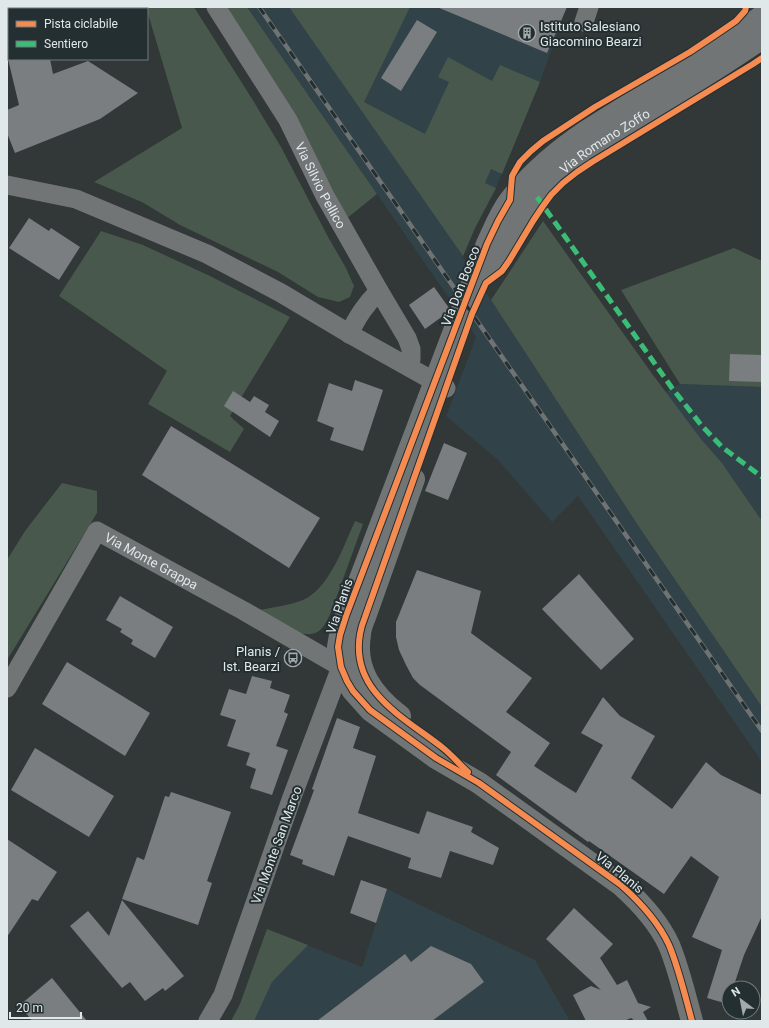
<svg xmlns="http://www.w3.org/2000/svg" width="769" height="1028" font-family="Roboto,sans-serif">
<rect width="100%" height="100%" fill="#323738"/>
<!-- built -->
<g fill="#314248">
<polygon points="247,7 567,7 540,82 496,188 475,228 463,257 641,530 762,707 762,762 578,496 552,522 498,460 446,416 476,337"/>
<polygon points="680,384 762,387 762,521 722,463 701,439 665,392"/>
<polygon points="387,889 535,960 570,1021 231,1021 240,1004 267,929 362,967"/>
</g>
<!-- green -->
<g fill="#48584c">
<polygon points="146,7 194,7 254,102 281,147 327,235 346,268 354,286 350,297 339,302 318,297 278,272 180,225 142,202 94,182 182,128"/>
<polygon points="223,7 247,7 377,194 346,219"/>
<polygon points="289,7 410,7 364,102 425,134 449,82 438,77 448,57 492,81 500,65 540,82 502,174 491,169 485,183 496,188 475,228 463,256"/>
<polygon points="543,221 653,375 701,439 722,463 762,521 762,707 641,530 491,300"/>
<polygon points="101,231 143,245 210,276 290,317 230,416 244,429 230,452 148,404 167,371 81,311 59,296"/>
<polygon points="734,248 762,261 762,387 680,384 621,290"/>
<polygon points="62,483 97,491 97,513 7,660 7,560 25,531"/>
<path d="M355,521L363,524L331,612C324,629 317,639 297,632L259,610C275,607 293,605 307,598C331,584 344,545 355,521Z"/>
<polygon points="267,929 308,945 272,982 254,1021 231,1021 240,1004"/>
</g>
<!-- building -->
<g fill="#7b7e81">
<polygon points="437,7 567,7 547,53"/>
<polygon points="417,20 437,32 401,91 381,78"/>
<polygon points="8,59 50,59 53,74 88,61 138,93 100,119 15,153 7,133 7,110 19,105"/>
<polygon points="29,218 49,231 51,228 80,247 59,280 9,248"/>
<polygon points="434,287 449,308 447,313 425,329 409,305"/>
<polygon points="730,354 762,355 762,382 729,381"/>
<polygon points="355,380 383,390 363,451 330,440 334,428 317,421 329,383 352,391"/>
<polygon points="233,391 250,402 254,396 269,405 265,412 279,421 270,437 224,406"/>
<polygon points="171,426 320,518 289,568 142,475"/>
<polygon points="444,443 467,453 448,500 425,491"/>
<polygon points="417,570 481,591 471,633 532,678 506,712 550,743 534,766 557,781 576,793 603,745 581,733 603,697 620,716 655,736 631,778 672,809 706,762 721,775 762,795 762,916 744,955 733,988 729,988 729,1001 728,1004 707,998 722,950 692,937 719,877 691,856 664,894 589,841 588,842 496,775 511,752 420,685 413,678 406,665 399,650 396,637 396,622"/>
<polygon points="579,574 634,639 601,670 542,609"/>
<polygon points="120,596 173,627 155,658 131,644 133,640 120,632 122,629 106,620"/>
<polygon points="67,662 150,713 125,756 42,704"/>
<polygon points="252,676 272,681 270,688 290,695 284,712 288,714 276,746 288,750 272,795 250,788 256,769 246,765 250,753 227,746 236,720 220,715 229,689 246,694"/>
<polygon points="337,718 360,727 353,748 376,756 358,813 419,834 427,811 473,827 471,832 499,848 493,865 450,851 441,878 408,868 411,858 348,836 334,876 302,864 303,860 290,855 314,790 312,789"/>
<polygon points="35,748 114,796 89,837 11,790"/>
<polygon points="171,792 231,812 207,881 212,883 198,925 122,899 137,857 144,860 165,796 169,797"/>
<polygon points="7,839 57,872 38,901 32,899 7,937"/>
<polygon points="361,880 387,889 376,923 350,913"/>
<polygon points="122,900 184,976 165,991 163,988 145,1001 130,982 122,988 70,926 88,911 109,936"/>
<polygon points="574,908 613,944 600,958 617,985 627,980 638,1003 651,1007 643,1012 648,1021 635,1021 631,1018 624,1021 586,1021 573,995 591,986 601,990 546,939"/>
<polygon points="431,946 471,964 484,982 432,1021 317,1021 405,954 411,962"/>
<polygon points="52,978 87,1021 32,1021 20,1005"/>
</g>
<g fill="none" stroke-linecap="round" stroke-linejoin="round">
<!-- minor -->
<g stroke="#717576" stroke-width="19">
<path id="s1" d="M216,7L288,120L325,196L379,291L407,338L411,349V359L409,367"/>
<polyline points="584,22 589,7"/>
<polyline points="7,185 76,199 207,254 281,293 355,337 446,388"/>
<path d="M349,334C358,316 365,305 379,291"/>
<path id="s2" d="M7,688L97,531L244,611L341,667L292,797L223,995L208,1021"/>
</g>
<!-- tertiary -->
<g stroke="#717576" stroke-width="22">
<path id="s3" d="M491,270C508,233 531,200 560,172C584,150 613,134 640,117C681,91 722,66 762,38"/>
<path d="M400,716C373,695 354,670 360,635C360,628 363,622 365,617L414,479"/>
<path d="M692,1021C685,996 679,969 669,945C658,921 640,902 621,885L479,783L436,758L370,710L353,691L347,681L341,667L338,647L340,635L346,616L487,244C494,229 500,213 510,200C531,173 557,151 585,132L718,48L762,16"/>
</g>
<defs>
<polyline id="rail" points="259,7 762,731"/>
</defs>
<!-- rail casing -->
<use href="#rail" stroke="#707374" stroke-width="4.5"/>
<!-- rail -->
<use href="#rail" stroke="#242f32" stroke-width="3" stroke-dasharray="9" stroke-linecap="butt"/>
<!-- quiet -->
<polyline stroke="#3abd76" stroke-width="5" stroke-dasharray="10 5" stroke-linecap="butt" points="537,197 672,388 702,426 722,447 762,477"/>
<defs>
<g id="cycleway">
<path d="M468,772C459,764 452,755 443,748C405,718 350,692 360,634C361,628 363,622 365,617L472,314L486,283L502,271L509,261L533,221L543,206L551,195L563,183L577,172L592,162L753,64L762,58"/>
<path d="M692,1021C685,996 679,969 669,945C658,921 640,902 621,885L479,783L436,758L370,710L353,691L347,681L341,667L338,647L340,635L346,616L487,244L498,221L510,200L512,176L520,162L531,151L543,141L595,107L690,52L717,34L736,21L745,11L746,7"/>
</g>
</defs>
<!-- cycleway casing -->
<use href="#cycleway" stroke="#242f32" stroke-width="8"/>
<!-- cycleway -->
<use href="#cycleway" stroke="#f68b52" stroke-width="6"/>
</g>
<!-- icons -->
<defs>
<symbol id="building-ring" viewBox="-11 -11 22 22"><circle r="9.5" fill="#242f32" stroke="#a4aaac" stroke-width="1.5"/><path d="M-4-6H4V6H1V3H-1V6H-4ZM-2.5-4.3h1.7v1.8h-1.7ZM.8-4.3h1.7v1.8H.8ZM-2.5-1h1.7V.8h-1.7ZM.8-1h1.7V.8H.8Z" fill="#a4aaac"/></symbol>
<symbol id="bus-ring" viewBox="-11 -11 22 22"><circle r="9.5" fill="#242f32" stroke="#a4aaac" stroke-width="1.5"/><path d="M-5-6H5V4H4V6H2V4H-2V6H-4V4H-5ZM-3.5-4V0h7V-4ZM-3.5 1.2v1.5H-2V1.2ZM2 1.2v1.5H3.5V1.2Z" fill="#a4aaac"/></symbol>
</defs>
<g fill-rule="evenodd">
<use href="#building-ring" x="517" y="23" width="20" height="20"/>
<use href="#bus-ring" x="283" y="648" width="20" height="20"/>
</g>
<g text-anchor="middle" stroke-width="4" stroke-linejoin="round" paint-order="stroke">
<!-- poi labels -->
<g font-size="13" fill="#e1e8ea" stroke="#242f32" text-anchor="start">
<text x="540" y="31">Istituto Salesiano<tspan x="540" dy="15">Giacomino Bearzi</tspan></text>
<text x="280" y="656" text-anchor="end">Planis /<tspan x="280" dy="15">Ist. Bearzi</tspan></text>
</g>
<!-- street labels -->
<g font-size="13" fill="#e1e8ea" stroke="#242f32">
<text dy="5" stroke="none"><textPath href="#s3" startOffset="175">Via Romano Zoffo</textPath></text>
<text dy="5" stroke="none"><textPath href="#s1" startOffset="207">Via Silvio Pellico</textPath></text>
<text transform="translate(460 286) rotate(-69)" y="5">Via Don Bosco</text>
<text dy="5" stroke="none"><textPath href="#s2" startOffset="243">Via Monte Grappa</textPath></text>
<text transform="translate(339 606) rotate(-71)" y="5">Via Planis</text>
<text transform="translate(276 845) rotate(-70)" y="5">Via Monte San Marco</text>
<text transform="translate(620 872) rotate(39)" y="5">Via Planis</text>
</g>
</g>
<!-- border -->
<rect width="769" height="1028" fill="none" stroke="#e1e8ea" stroke-width="16"/>
<!-- legend -->
<rect x="8" y="8" width="140" height="52" fill="#242f32" stroke="#70797c"/>
<rect x="16" y="21" width="20" height="6" fill="#f68b52" stroke="#70797c"/>
<text x="44" y="28" font-size="12" fill="#e1e8ea">Pista ciclabile</text>
<rect x="16" y="41" width="20" height="6" fill="#3abd76" stroke="#70797c"/>
<text x="44" y="48" font-size="12" fill="#e1e8ea">Sentiero</text>
<!-- north arrow -->
<g transform="translate(741 1000) rotate(328)"><circle r="19" fill="#242f32" stroke="#70797c"/>
<path d="M0-3L7 15L0 10L-7 15Z" fill="#a4aaac"/>
<text y="-6" font-size="11" font-weight="bold" text-anchor="middle" fill="#e1e8ea">N</text>
</g>
<!-- scale -->
<path d="M10 1012v6h71v-6" fill="none" stroke="#e1e8ea" stroke-width="2"/>
<text x="16" y="1012" font-size="12" fill="#e1e8ea" stroke="#242f32" stroke-width="3" paint-order="stroke">20 m</text>
</svg>
